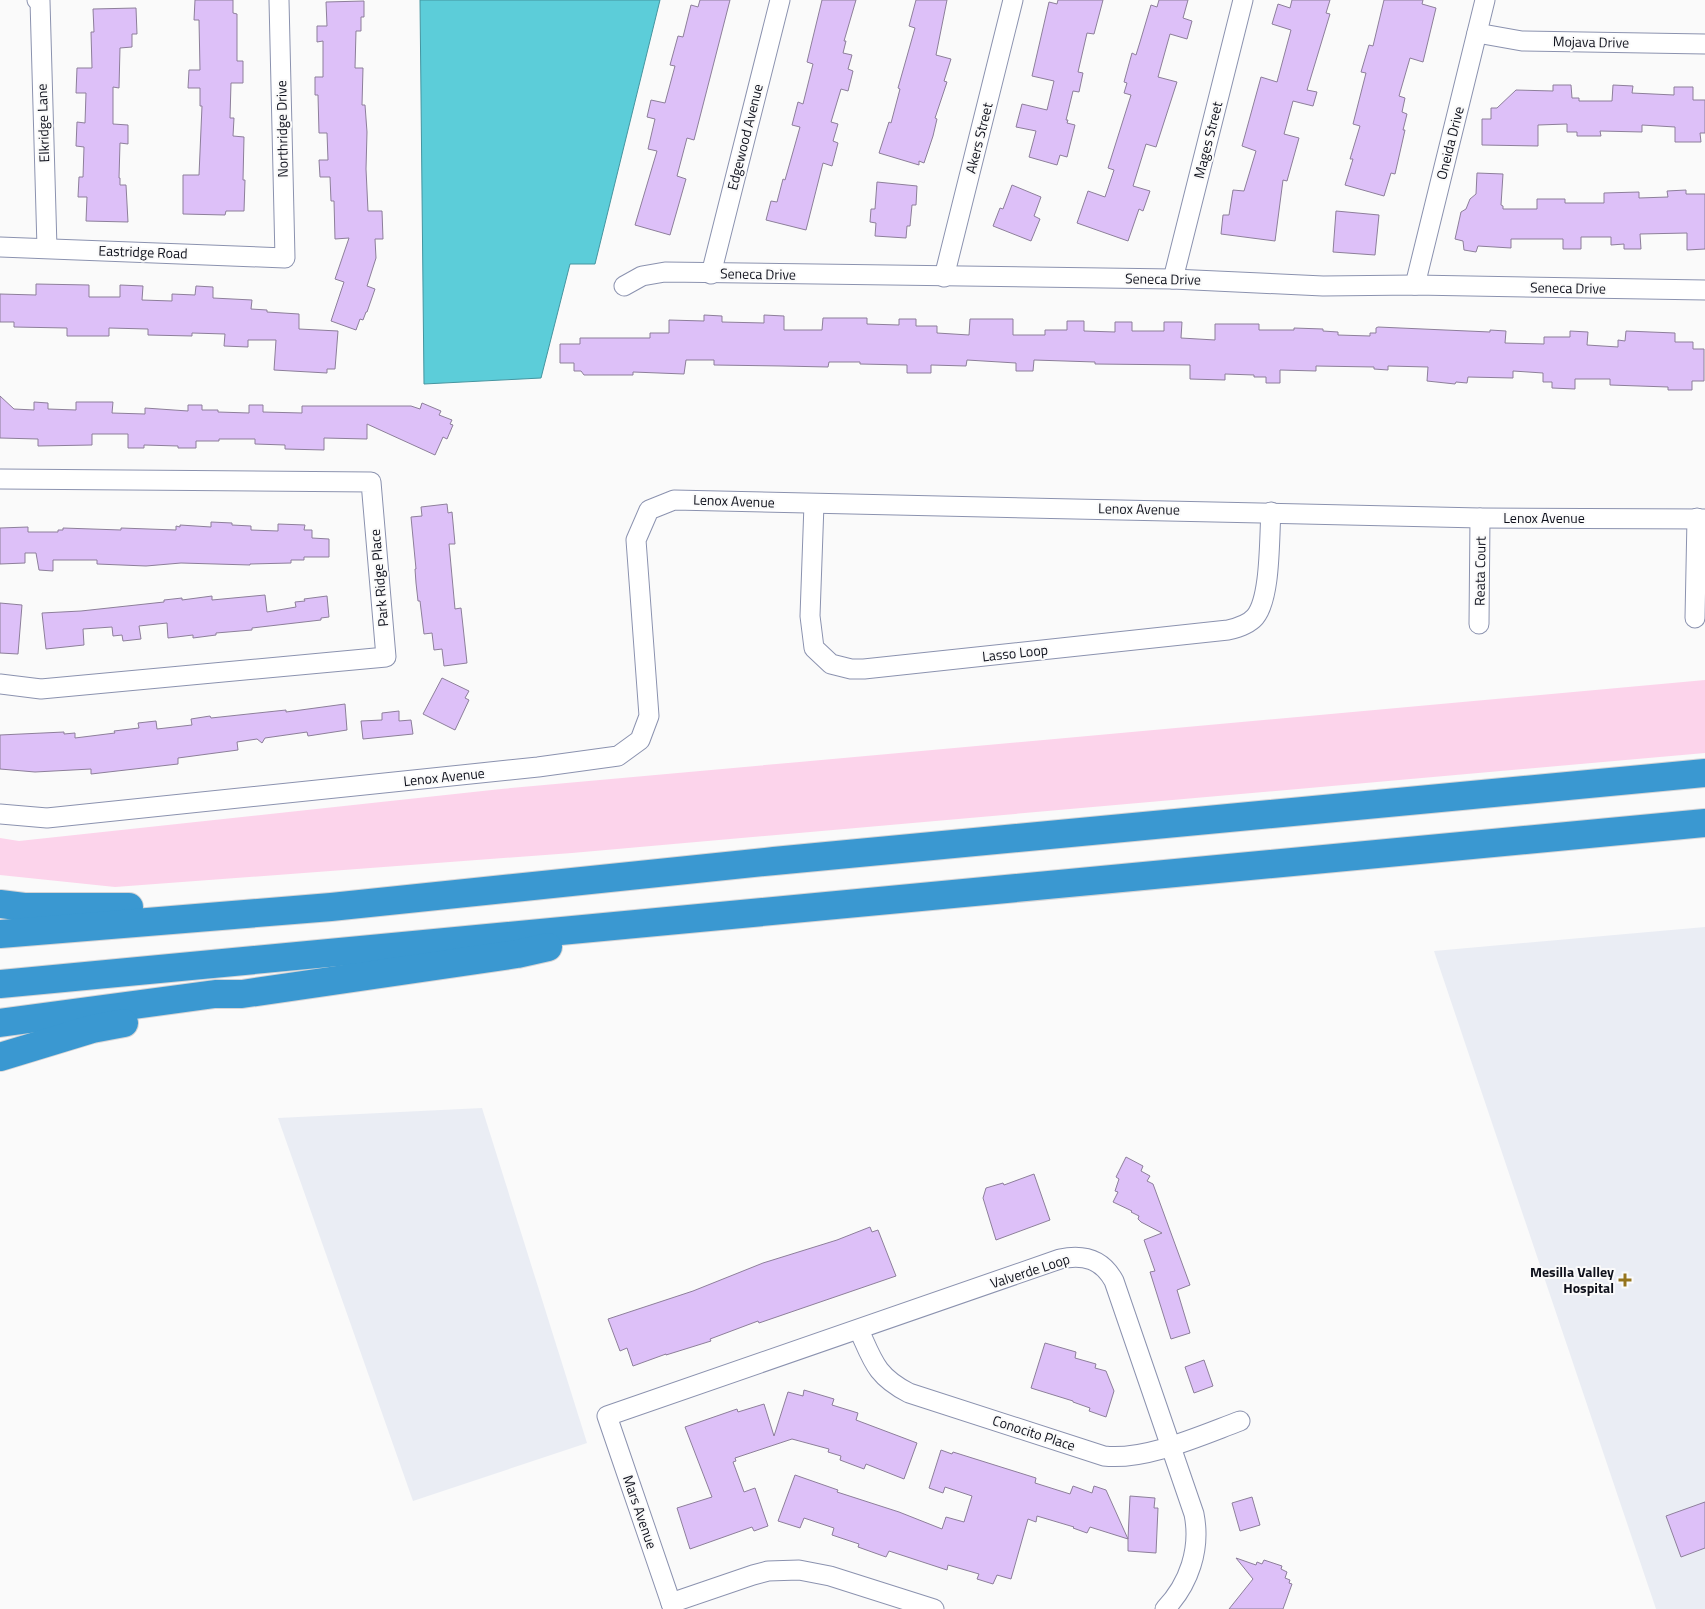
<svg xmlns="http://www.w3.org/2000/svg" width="1705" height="1609" font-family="'Titillium Web',sans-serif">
<rect width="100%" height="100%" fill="#fafafa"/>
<!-- built -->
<g fill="#eaedf4">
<polygon points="1705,927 1705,1609 1656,1609 1434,951"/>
<polygon points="482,1108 587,1443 413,1501 278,1118"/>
</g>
<!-- green -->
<polygon fill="#fcd4eb" points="1705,680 1705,753 572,853 115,887 0,875 0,838 19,841 501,789"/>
<!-- water -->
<polygon fill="#5ccdd9" stroke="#4595a0" points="420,0 660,0 595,264 570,264 541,378 424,384"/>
<!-- building -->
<g fill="#ddc0f8" stroke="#8d7f9a">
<polygon points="195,0 233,0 233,13 237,14 237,61 243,61 243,83 231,83 230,118 234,118 233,136 244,137 243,180 245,180 244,211 226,211 225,215 183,214 183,175 199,175 202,106 200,106 200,88 188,88 189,70 200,70 199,20 194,20"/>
<polygon points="700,0 730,0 694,140 687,138 677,176 686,179 670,235 635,225 657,151 648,149 655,119 647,117 651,100 665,103 675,66 670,65 678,36 683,37 691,5 698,7"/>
<polygon points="822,0 856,0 844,41 846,41 843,53 852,55 848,69 853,71 848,91 841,89 831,122 838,124 833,141 838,143 832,166 823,163 806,230 766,220 771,201 777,202 783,179 785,180 800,127 792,125 798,102 803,104 813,64 807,62"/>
<polygon points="916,0 947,0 936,55 951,59 944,81 947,82 935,118 937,119 933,136 924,163 919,161 919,165 879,153 889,122 891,123 900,89 898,88 915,28 909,26"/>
<polygon points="1058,0 1103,0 1094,34 1087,33 1078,72 1083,73 1079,92 1073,91 1066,120 1068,120 1067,123 1075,125 1067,157 1060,155 1057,165 1029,157 1036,131 1016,127 1022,104 1047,110 1054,81 1032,76 1049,2 1057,4"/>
<polygon points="1159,0 1188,0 1183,18 1192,21 1187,39 1170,34 1158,77 1177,82 1156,147 1146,144 1133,186 1150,191 1143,211 1139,209 1128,241 1077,223 1088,191 1105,197 1114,170 1108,168 1131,95 1124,93 1127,83 1124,82 1132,53 1136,55 1140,42 1151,5 1157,7"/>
<polygon points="1292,0 1330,0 1326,13 1330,14 1307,90 1317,92 1313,106 1293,101 1284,134 1299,138 1287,181 1283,180 1275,241 1221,234 1223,215 1229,215 1233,190 1244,191 1256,151 1242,146 1261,77 1277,82 1291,30 1272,24 1278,4 1290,8"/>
<polygon points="1384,0 1423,0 1422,4 1436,8 1423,62 1410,58 1399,96 1405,98 1402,112 1407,114 1403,130 1405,130 1395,174 1391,173 1384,196 1345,185 1353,159 1350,159 1360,126 1353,124 1366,73 1361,72 1369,45 1373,46"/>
<polygon points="364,1 364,17 361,17 361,31 356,31 355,68 363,68 362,105 365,105 367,132 366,169 368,211 382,211 383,239 375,239 376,258 367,286 375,289 367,312 366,312 363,320 360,319 356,330 331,321 344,282 335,279 349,238 335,239 334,201 331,201 330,177 320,177 319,160 328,160 327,133 319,133 318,95 315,95 315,77 323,77 323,41 317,42 317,26 327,26 326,2"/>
<polygon points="136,8 137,34 132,34 132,47 120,48 119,88 113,87 113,124 128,125 128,144 120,143 119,178 120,178 120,185 126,185 128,222 86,221 87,197 78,197 79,177 83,177 84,147 76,146 77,122 85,123 86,93 76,93 77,68 92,68 91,32 94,32 93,9"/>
<polygon points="1553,85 1571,85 1572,98 1579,98 1579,101 1612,101 1613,85 1633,86 1632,93 1674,95 1674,87 1693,87 1693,100 1705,100 1705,133 1700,133 1701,142 1675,142 1675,127 1642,125 1642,132 1600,131 1601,136 1577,136 1577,132 1567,132 1567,124 1538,125 1538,146 1482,145 1482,119 1491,119 1491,108 1497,108 1516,90 1553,91"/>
<polygon points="1477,173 1503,174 1501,205 1503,206 1503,209 1537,209 1537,199 1565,199 1565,203 1604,203 1604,193 1639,192 1639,198 1668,197 1667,191 1686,190 1686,194 1705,194 1705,249 1687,250 1687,233 1640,234 1641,249 1624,249 1624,244 1611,245 1611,237 1581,237 1581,249 1563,249 1563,239 1511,239 1511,248 1478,246 1476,252 1464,250 1463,241 1455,239 1461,212 1466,209 1470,199 1476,194"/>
<polygon points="877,182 917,186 916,205 912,205 910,226 907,226 906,238 875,236 876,223 870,222 871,209 875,209"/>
<polygon points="1012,185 1041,197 1034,216 1040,219 1031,241 993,226 1000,208 1003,209"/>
<polygon points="1336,211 1379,215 1375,255 1333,252"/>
<polygon points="36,284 89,285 89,297 120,297 120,285 143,286 142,300 172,301 172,294 195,295 196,286 213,287 213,298 252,300 251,309 267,310 267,312 299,314 299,329 338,331 335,369 327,369 327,373 274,370 276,340 248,340 248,347 224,346 225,334 192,333 192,336 148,335 148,329 109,328 109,336 67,336 67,328 14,327 14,322 0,322 0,294 36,295"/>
<polygon points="704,315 722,316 722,322 764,323 764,315 784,316 784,330 822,330 823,318 867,318 867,324 899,325 899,319 916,319 916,326 937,326 937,333 969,335 970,319 1013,319 1013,335 1045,335 1045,330 1067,330 1067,321 1084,321 1084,331 1115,332 1115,322 1132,322 1132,331 1164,331 1164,322 1182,322 1181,338 1215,340 1215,324 1259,324 1259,330 1294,330 1294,328 1323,329 1323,331 1338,332 1338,335 1370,336 1370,333 1376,333 1376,328 1378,327 1490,332 1490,330 1506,331 1505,343 1544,344 1544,337 1570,337 1570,331 1588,332 1587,345 1618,347 1618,340 1625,341 1626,331 1675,333 1675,342 1693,342 1693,349 1704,349 1704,381 1692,381 1692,390 1668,390 1668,387 1610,385 1610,379 1575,379 1575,389 1552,388 1552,382 1543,382 1543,373 1513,371 1513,378 1468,377 1467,383 1456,382 1455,384 1427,381 1428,367 1388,366 1388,370 1374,369 1374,367 1316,366 1316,371 1280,370 1280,383 1266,383 1266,377 1254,377 1254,375 1225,374 1225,380 1190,379 1190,365 1095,364 1095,362 1034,360 1033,371 1016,371 1016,363 967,360 966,366 931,365 931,373 907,373 907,365 860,364 860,362 829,362 828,367 782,366 714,365 714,360 686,360 684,374 633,372 633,375 584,375 581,371 574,371 574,363 560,363 560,344 580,344 580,338 650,338 650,333 669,333 669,320 704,321"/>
<polygon points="0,396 14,409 34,410 34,402 48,403 48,409 76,410 76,402 113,402 112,413 145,414 145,408 188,411 188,405 202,405 202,410 218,410 218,412 249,413 249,405 263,405 263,412 302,413 302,406 411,406 420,409 422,403 441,411 439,415 452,420 450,424 453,425 447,439 443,437 435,455 367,424 367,439 324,438 324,450 285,449 285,445 255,444 255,439 219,439 219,441 196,441 196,448 178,448 178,446 144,445 144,448 128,448 128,434 92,434 92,445 38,446 38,439 0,438"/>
<polygon points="447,504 448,513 452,512 455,544 449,544 455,609 461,608 467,663 444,666 442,649 434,650 432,633 424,634 420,601 418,601 416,583 415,569 416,569 411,517 422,516 421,507"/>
<polygon points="211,522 232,523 232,525 251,526 251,530 278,531 278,524 305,525 304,530 312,530 312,538 329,539 329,557 304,557 304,560 291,560 291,563 250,564 250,565 181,563 146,566 97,564 97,560 53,560 53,571 39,570 36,553 25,553 25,563 0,564 0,528 28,527 28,532 58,532 58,530 63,530 63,528 121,530 121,528 176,530 176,526 180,527 180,525 211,527"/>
<polygon points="265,595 267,612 296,607 295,602 305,601 304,599 327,596 329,617 321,618 321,620 252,628 252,630 216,633 216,635 193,638 193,635 168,638 167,623 139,626 141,639 123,641 122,635 113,636 112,627 83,629 84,645 46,649 42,613 81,611 164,602 164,600 182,598 182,600 212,596 212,600"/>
<polygon points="0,603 22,605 18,654 0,653"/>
<polygon points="442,678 469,691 465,698 469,700 455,730 423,714"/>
<polygon points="345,704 347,730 308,736 307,732 265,738 262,743 257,739 237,742 238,750 178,758 178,764 91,774 91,769 35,772 0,769 0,735 64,732 64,734 75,733 75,738 115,733 114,731 139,728 138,723 156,721 157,729 192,725 191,719 210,716 211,718 286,710 286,712"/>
<polygon points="399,711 399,721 411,720 413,734 363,739 361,721 382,720 382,713"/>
<polygon points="1126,1157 1143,1166 1141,1171 1150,1176 1147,1181 1153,1184 1190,1285 1177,1290 1190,1333 1171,1339 1150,1272 1155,1271 1144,1240 1162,1233 1141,1222 1138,1219 1139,1216 1131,1212 1132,1211 1113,1202 1118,1192 1115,1191 1119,1179 1116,1177"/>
<polygon points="1034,1174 1050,1220 996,1240 983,1198 986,1188 1003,1183 1004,1185"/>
<polygon points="870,1227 872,1232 878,1230 896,1276 759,1323 758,1321 710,1339 711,1341 666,1355 666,1354 633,1366 627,1348 620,1351 608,1319 693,1291 763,1263 837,1240"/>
<polygon points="1045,1343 1076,1352 1075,1358 1096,1364 1095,1368 1106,1371 1114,1391 1106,1417 1089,1411 1090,1408 1073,1402 1073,1401 1031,1388"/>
<polygon points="1204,1360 1213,1386 1194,1393 1185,1367"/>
<polygon points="804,1390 834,1399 832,1405 858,1413 856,1420 917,1443 904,1479 866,1464 864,1469 840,1460 841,1456 828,1452 829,1449 792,1439 735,1458 736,1461 733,1462 744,1492 755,1488 768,1526 754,1531 752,1527 690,1549 677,1508 712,1497 685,1427 737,1409 738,1412 764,1404 774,1436 788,1392 803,1396"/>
<polygon points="941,1450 952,1454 953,1452 1036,1478 1035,1483 1070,1494 1073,1486 1092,1493 1094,1486 1106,1490 1128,1539 1130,1496 1155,1498 1154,1508 1158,1508 1156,1553 1128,1551 1128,1539 1090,1527 1087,1533 1073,1528 1074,1527 1037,1516 1036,1522 1028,1519 1011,1579 997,1575 993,1584 977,1579 979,1574 948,1565 947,1570 889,1551 886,1557 858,1547 859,1544 832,1535 834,1528 804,1518 800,1528 778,1521 795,1475 838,1490 837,1492 899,1512 942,1529 946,1517 964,1522 972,1496 945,1487 943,1493 929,1488"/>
<polygon points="1252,1497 1260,1525 1240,1531 1232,1503"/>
<polygon points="1705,1502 1705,1548 1681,1557 1666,1516"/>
<polygon points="1236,1558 1256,1565 1257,1562 1262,1564 1264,1560 1282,1566 1281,1569 1287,1572 1285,1578 1290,1580 1289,1583 1292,1584 1283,1609 1229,1609 1253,1579"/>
</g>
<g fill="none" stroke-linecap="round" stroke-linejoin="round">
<defs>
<g id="minor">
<polyline points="37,0 40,1 47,248"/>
<polyline points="1477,33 1522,41 1705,44"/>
<polyline points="0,247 285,258 279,0"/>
<polyline points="711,274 780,0"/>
<polyline points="944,277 1013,0"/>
<polyline points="1173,279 1243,0"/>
<polyline points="1415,285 1485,0"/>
<polyline points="624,286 642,276 665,272 1173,279 1323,286 1415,285 1705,290"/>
<polyline points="0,479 371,482 386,657 41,689 0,684"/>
<path d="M814,504L810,616L814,648L831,664L851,669H864L1228,630C1237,628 1248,625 1255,617C1271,598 1269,538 1271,512"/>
<polyline points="1695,618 1697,518"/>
<polyline points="1479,624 1480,518"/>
<polyline points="0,814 47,818 538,767 618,756 640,740 649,716 636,540 649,510 674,500 1480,518 1705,519"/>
<path d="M859,1330C873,1361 876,1376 909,1393L1104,1456C1145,1461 1202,1435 1240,1421"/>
<polyline points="671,1603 753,1575 768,1571 799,1570 830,1576 934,1609"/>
<path d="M673,1609L607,1416L1060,1259C1084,1254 1102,1259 1114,1281L1194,1514C1201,1549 1189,1584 1165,1609"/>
</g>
<g id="motorway">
<polyline points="0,904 24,907 129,907"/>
<polyline points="0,934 331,907 774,861 1705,773"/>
<polyline points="0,984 1705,823"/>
<polyline points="0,1023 215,994 242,994 517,954 548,947"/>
<polyline points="0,1057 92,1029 124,1023"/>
</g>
</defs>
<!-- minor casing -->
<use href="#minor" stroke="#8b92af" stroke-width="21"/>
<!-- motorway casing -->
<use href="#motorway" stroke="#d4d4d6" stroke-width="30"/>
<!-- minor -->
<use href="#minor" stroke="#fff" stroke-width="19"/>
<!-- motorway -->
<use href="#motorway" stroke="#3a98d1" stroke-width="28"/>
</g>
<!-- markers -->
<path fill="#95741c" stroke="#fafafa" stroke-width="2" d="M1622.5 1272.5h5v5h5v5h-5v5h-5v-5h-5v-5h5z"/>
<g text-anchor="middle" stroke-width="4" stroke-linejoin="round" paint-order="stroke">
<!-- street labels -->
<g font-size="14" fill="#0f111c" stroke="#fafafa">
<text transform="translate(1591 42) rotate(1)" y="5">Mojava Drive</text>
<text transform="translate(43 123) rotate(-92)" y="5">Elkridge Lane</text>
<text transform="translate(282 129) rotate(-91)" y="5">Northridge Drive</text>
<text transform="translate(745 137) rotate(-76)" y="5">Edgewood Avenue</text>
<text transform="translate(979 138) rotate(-76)" y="5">Akers Street</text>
<text transform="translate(1208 140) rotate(-76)" y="5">Mages Street</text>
<text transform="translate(1450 143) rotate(-76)" y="5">Oneida Drive</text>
<text transform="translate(143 252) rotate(2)" y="5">Eastridge Road</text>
<text transform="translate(758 274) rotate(1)" y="5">Seneca Drive</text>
<text transform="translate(1163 279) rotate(1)" y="5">Seneca Drive</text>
<text transform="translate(1568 288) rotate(1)" y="5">Seneca Drive</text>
<text transform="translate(734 501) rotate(2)" y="5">Lenox Avenue</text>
<text transform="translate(1139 509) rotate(1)" y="5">Lenox Avenue</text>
<text x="1544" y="523">Lenox Avenue</text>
<text transform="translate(1480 571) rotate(-89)" y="5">Reata Court</text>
<text transform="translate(379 578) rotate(-95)" y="5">Park Ridge Place</text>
<text transform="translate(1015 653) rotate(-6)" y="5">Lasso Loop</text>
<text transform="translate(444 777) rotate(-6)" y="5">Lenox Avenue</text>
<text transform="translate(1030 1271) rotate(-18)" y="5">Valverde Loop</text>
<text transform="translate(1034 1433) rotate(18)" y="5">Conocito Place</text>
<text transform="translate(640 1512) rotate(71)" y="5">Mars Avenue</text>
</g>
<!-- poi labels -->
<g font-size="14" font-weight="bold" fill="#0f111c" stroke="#fafafa" text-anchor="end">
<text x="1614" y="1277">Mesilla Valley<tspan x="1614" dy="16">Hospital</tspan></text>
</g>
</g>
</svg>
